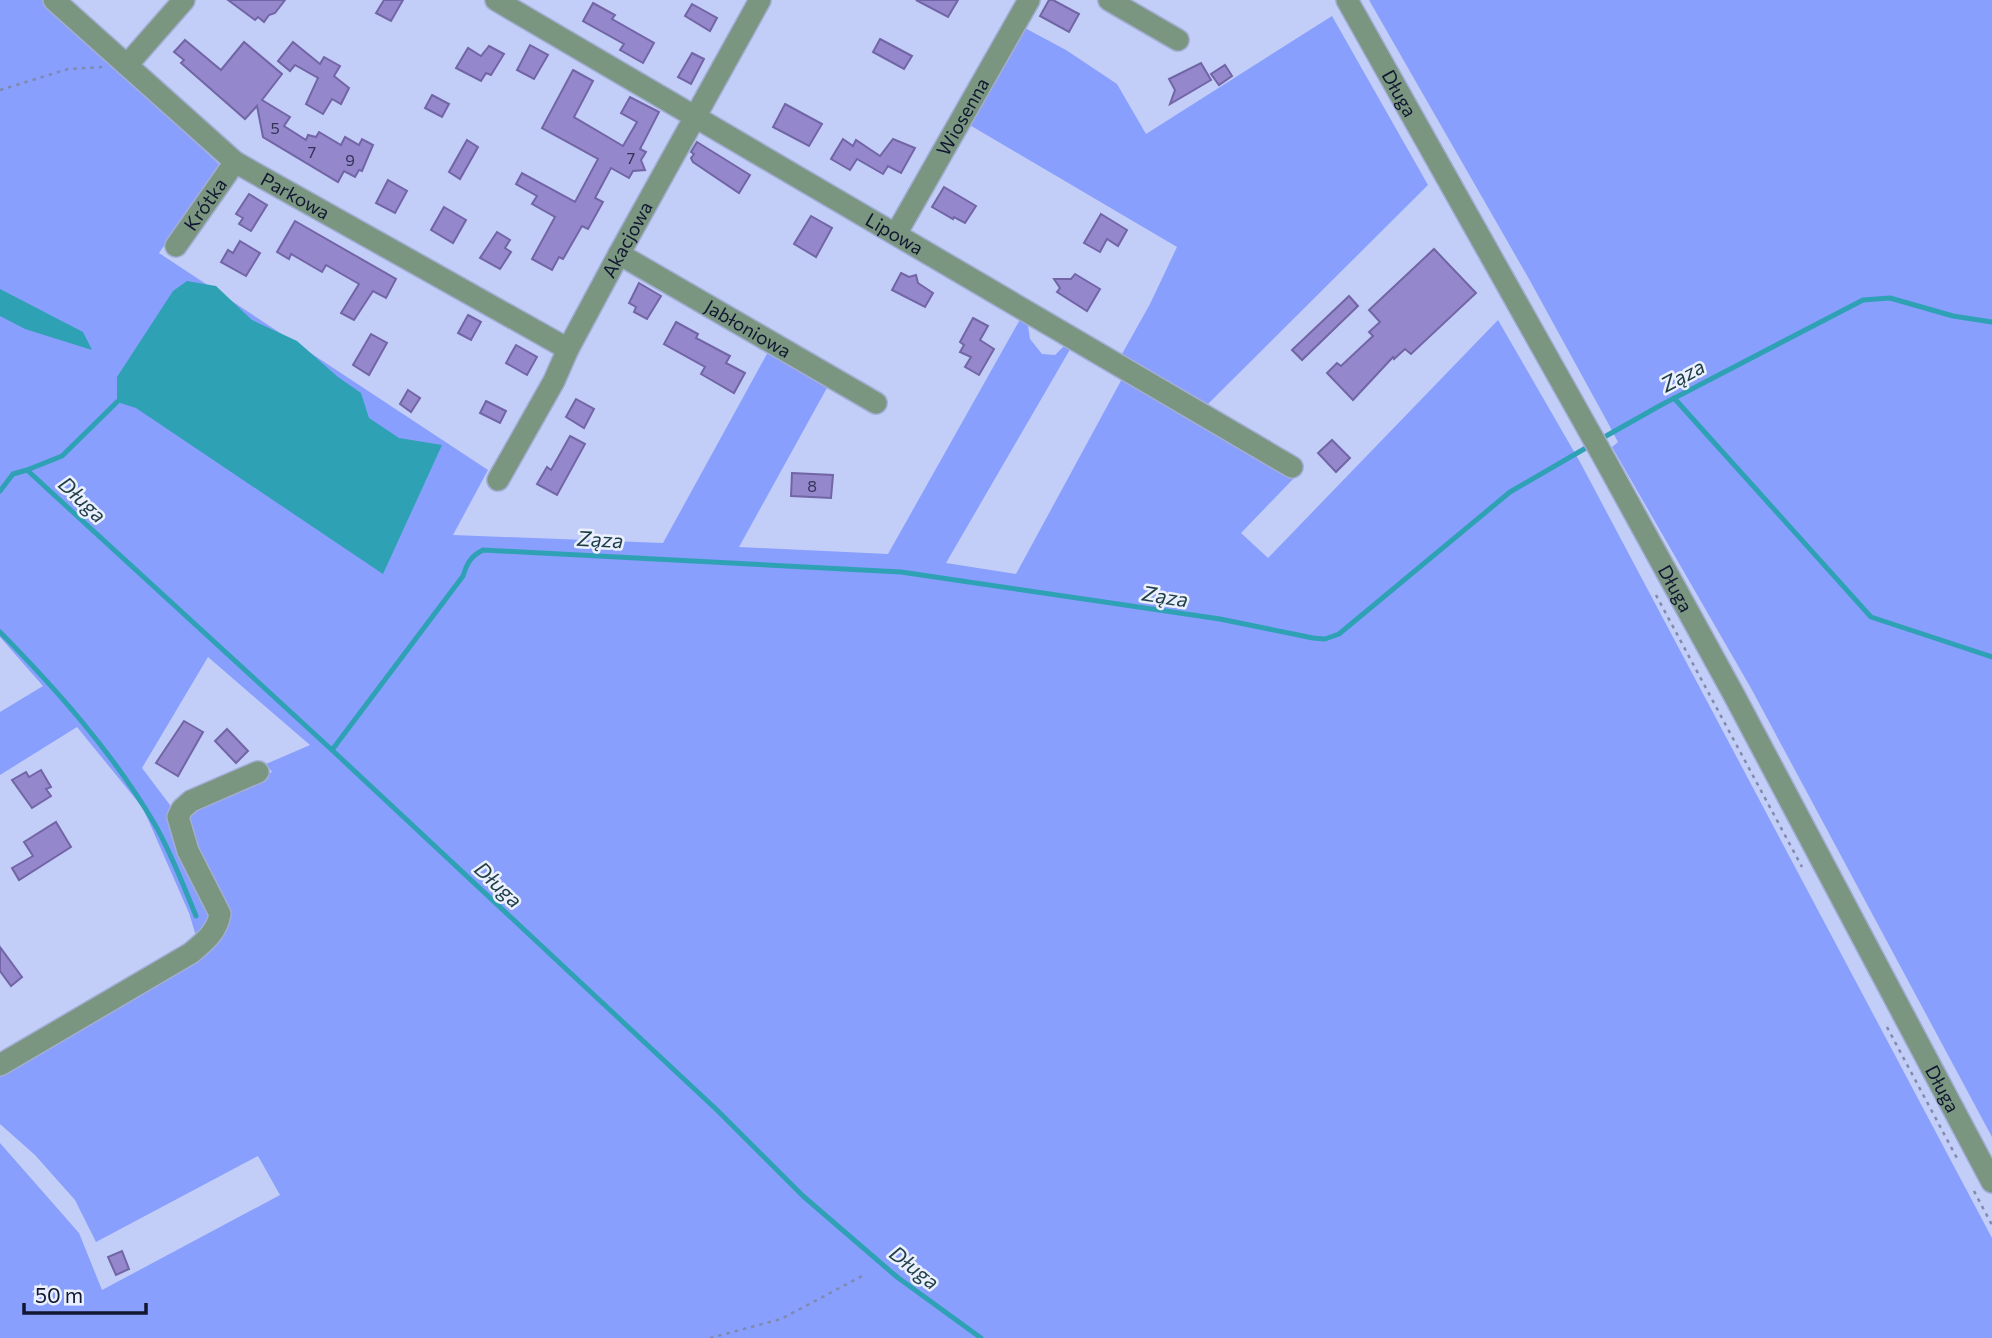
<svg xmlns="http://www.w3.org/2000/svg" width="1992" height="1338" font-family="Commissioner,sans-serif">
<rect width="100%" height="100%" fill="#c2cef8"/>
<!-- green -->
<g fill="#889ffd">
<polygon points="0,0 42,0 220,165 159,253 488,470 453,535 663,543 768,352 828,386 739,547 888,554 1022,316 1027,319 1030,339 1042,354 1055,355 1067,343 1072,346 946,563 1016,574 1123,377 1295,477 1241,533 1268,558 1498,320 1580,462 1992,1238 1992,1338 0,1338 0,1143 79,1233 102,1290 280,1195 258,1156 96,1242 75,1200 35,1155 0,1124 0,1075 223,934 228,925 229,916 185,821 194,806 272,772 266,764 310,745 208,657 142,768 170,805 169,822 212,907 212,923 196,936 189,913 143,808 77,727 0,775 0,712 43,686 0,637"/>
<polygon points="1369,0 1992,0 1992,1137 1752,690 1612,447 1618,442 1608,423 1529,279"/>
<polygon points="1332,16 1428,185 1208,404 1122,354 1150,304 1177,247 968,124 1023,27 1066,50 1117,84 1146,134"/>
</g>
<!-- water -->
<g fill="#2fa1b5">
<polygon points="187,281 216,286 252,320 297,341 338,377 361,393 369,418 399,438 442,445 383,574 136,408 117,402 117,377 173,291"/>
<polygon points="0,289 83,332 92,350 25,329 0,316"/>
</g>
<g fill="none" stroke-linecap="round" stroke-linejoin="round">
<!-- stream -->
<g stroke="#2fa1b5" stroke-width="5">
<polyline points="1674,398 1871,617 1992,657"/>
<polyline points="1599,440 1661,405 1863,300 1890,298 1953,316 1992,322"/>
<polyline points="27,470 62,456 117,402"/>
<polyline points="0,491 13,474 27,470 332,750 718,1111 803,1196 897,1277 981,1338"/>
<path d="M0,632C57,690 113,753 154,823C171,852 183,885 196,916"/>
<path d="M332,750L463,576C467,563 471,556 483,550L901,572L1220,619L1313,638L1325,639L1339,634L1510,492L1591,445"/>
</g>
</g>
<!-- building -->
<g fill="#9487cb" stroke="#7265a6" stroke-width="2">
<polygon points="228,0 285,0 275,13 269,15 264,22 258,17 255,20"/>
<polygon points="384,0 403,0 391,21 376,13"/>
<polygon points="916,0 958,0 948,17"/>
<polygon points="1049,0 1053,0 1079,14 1069,32 1040,16"/>
<polygon points="593,3 615,15 612,19 654,43 643,63 620,50 624,44 583,21"/>
<polygon points="692,4 717,18 710,31 685,16"/>
<polygon points="880,39 912,56 904,69 873,52"/>
<polygon points="185,40 221,70 244,42 282,74 262,100 290,117 284,126 306,140 308,135 316,137 319,132 341,145 345,137 359,145 362,139 373,145 362,171 359,170 355,177 344,171 338,182 263,137 257,106 245,119 181,63 184,60 174,52"/>
<polygon points="293,42 320,64 324,57 340,66 334,76 349,88 341,104 332,99 323,114 306,104 318,78 295,65 290,71 278,61"/>
<polygon points="530,45 548,55 534,79 517,70"/>
<polygon points="489,46 504,54 491,75 486,73 481,81 456,68 468,48 481,56"/>
<polygon points="692,53 704,59 691,84 678,77"/>
<polygon points="1201,63 1211,80 1170,104 1175,90 1169,79"/>
<polygon points="1225,65 1232,76 1219,85 1211,74"/>
<polygon points="573,70 593,81 574,117 623,146 637,122 621,113 630,97 659,112 640,149 646,152 641,160 645,170 633,171 629,178 611,168 595,198 603,202 588,229 582,226 563,259 559,257 552,270 532,259 555,217 532,204 537,196 516,184 522,173 575,202 598,159 542,128"/>
<polygon points="432,95 449,104 442,117 425,108"/>
<polygon points="785,104 822,124 809,146 773,127"/>
<polygon points="843,139 853,146 856,140 880,156 893,139 915,148 901,173 888,166 883,174 857,159 850,170 831,159"/>
<polygon points="467,140 478,147 460,179 449,172"/>
<polygon points="697,142 750,175 739,193 693,162 691,158 694,154 691,152"/>
<polygon points="388,180 407,191 395,213 376,203"/>
<polygon points="944,187 976,206 965,223 954,217 953,219 932,207"/>
<polygon points="249,194 267,205 251,231 239,224 243,218 236,214"/>
<polygon points="444,207 466,220 453,243 431,230"/>
<polygon points="1101,214 1127,230 1118,246 1107,239 1100,252 1084,243"/>
<polygon points="811,216 832,228 816,257 794,244"/>
<polygon points="295,221 396,279 386,298 373,291 354,320 341,313 359,284 326,265 322,272 291,254 289,259 277,252"/>
<polygon points="497,232 510,240 505,248 511,252 500,269 480,258"/>
<polygon points="240,241 260,253 246,276 221,262 228,250 233,253"/>
<polygon points="1434,249 1476,293 1411,354 1405,349 1394,359 1393,357 1353,400 1327,373 1337,363 1341,366 1373,336 1369,332 1380,322 1369,310"/>
<polygon points="901,273 909,277 916,275 918,283 933,293 925,307 892,290"/>
<polygon points="1075,274 1100,289 1087,311 1057,292 1060,288 1054,279 1071,279"/>
<polygon points="639,283 661,296 647,319 634,312 636,307 629,303"/>
<polygon points="1349,296 1358,306 1302,360 1292,350"/>
<polygon points="468,315 481,322 471,340 458,333"/>
<polygon points="973,318 988,326 980,340 994,349 979,375 965,367 971,357 960,352 964,345 960,342"/>
<polygon points="676,322 698,334 696,338 730,356 726,363 745,373 734,393 701,374 705,367 664,344"/>
<polygon points="371,334 387,343 369,375 353,365"/>
<polygon points="516,345 537,357 527,375 506,363"/>
<polygon points="408,390 420,398 411,412 400,404"/>
<polygon points="576,399 594,409 584,428 566,417"/>
<polygon points="486,401 506,411 500,423 480,413"/>
<polygon points="570,436 585,444 557,495 537,484 547,467 551,470"/>
<polygon points="1332,440 1350,458 1336,472 1318,453"/>
<polygon points="792,473 833,475 831,498 791,496"/>
<polygon points="184,721 203,732 178,776 156,763"/>
<polygon points="227,729 248,751 236,763 215,741"/>
<polygon points="41,770 51,787 46,789 51,796 32,808 12,780 26,772 29,777"/>
<polygon points="56,822 71,847 19,880 12,868 33,856 24,842"/>
<polygon points="0,947 22,977 11,986 0,971"/>
<polygon points="122,1251 129,1269 116,1275 108,1257"/>
</g>
<g fill="none" stroke-linecap="round" stroke-linejoin="round">
<defs>
<g id="minor">
<path id="s1" d="M54,0L235,162L568,349"/>
<path id="s2" d="M496,0L1292,467"/>
<polyline points="1109,0 1178,40"/>
<path id="s3" d="M1347,0L1603,456L1734,695L1992,1182"/>
<polyline points="127,65 184,0"/>
<path id="s4" d="M896,234L1029,0"/>
<path id="s5" d="M176,246L235,162"/>
<path id="s6" d="M619,254L876,403"/>
<path id="s7" d="M498,480L554,381L568,349L619,254L760,0"/>
<path d="M0,1065L191,953C204,942 217,932 220,914L188,851L178,817L182,809L191,801L258,772"/>
</g>
</defs>
<!-- minor casing -->
<use href="#minor" stroke="#a2add4" stroke-width="24"/>
<!-- path -->
<g stroke="#808aad" stroke-width="2.5" stroke-dasharray="3.5 5" stroke-linecap="butt">
<polyline points="0,90 68,69 102,67"/>
<polyline points="1656,595 1802,867"/>
<polyline points="1887,1027 1958,1160"/>
<polyline points="1974,1191 1992,1225"/>
<polyline points="710,1338 781,1319 864,1275"/>
</g>
<!-- minor -->
<use href="#minor" stroke="#7a9680" stroke-width="21"/>
</g>
<g text-anchor="middle" stroke-width="5" stroke-linejoin="round" paint-order="stroke">
<!-- number labels -->
<g font-size="16" fill="#323357">
<text x="275" y="134">5</text>
<text x="312" y="158">7</text>
<text x="631" y="164">7</text>
<text x="350" y="166">9</text>
<text x="812" y="492">8</text>
</g>
<!-- street labels -->
<g font-size="19" fill="#111730" stroke="#ebf0fe">
<text dy="7" stroke="none"><textPath href="#s3" startOffset="107">Długa</textPath></text>
<text dy="7" stroke="none"><textPath href="#s4" startOffset="135">Wiosenna</textPath></text>
<text dy="7" stroke="none"><textPath href="#s1" startOffset="312">Parkowa</textPath></text>
<text dy="7" stroke="none"><textPath href="#s5" startOffset="51">Krótka</textPath></text>
<text dy="7" stroke="none"><textPath href="#s2" startOffset="462">Lipowa</textPath></text>
<text dy="7" stroke="none"><textPath href="#s7" startOffset="273">Akacjowa</textPath></text>
<text dy="7" stroke="none"><textPath href="#s6" startOffset="149">Jabłoniowa</textPath></text>
<text dy="7" stroke="none"><textPath href="#s3" startOffset="674">Długa</textPath></text>
<text dy="7" stroke="none"><textPath href="#s3" startOffset="1241">Długa</textPath></text>
</g>
<!-- water labels -->
<g font-size="21" font-style="italic" fill="#1e3e45" stroke="#ebf0fe">
<text transform="translate(1683 376) rotate(-28)" y="7">Ząza</text>
<text transform="translate(82 500) rotate(43)" y="7">Długa</text>
<text transform="translate(600 540) rotate(3)" y="7">Ząza</text>
<text transform="translate(1165 597) rotate(9)" y="7">Ząza</text>
<text transform="translate(498 885) rotate(43)" y="7">Długa</text>
<text transform="translate(914 1268) rotate(38)" y="7">Długa</text>
</g>
</g>
<!-- scale -->
<path d="M24 1303v10h122v-10" fill="none" stroke="#111730" stroke-width="3.5"/>
<text x="35" y="1303" font-size="21" fill="#111730" stroke="#ebf0fe" stroke-width="5" paint-order="stroke">50 m</text>
</svg>
